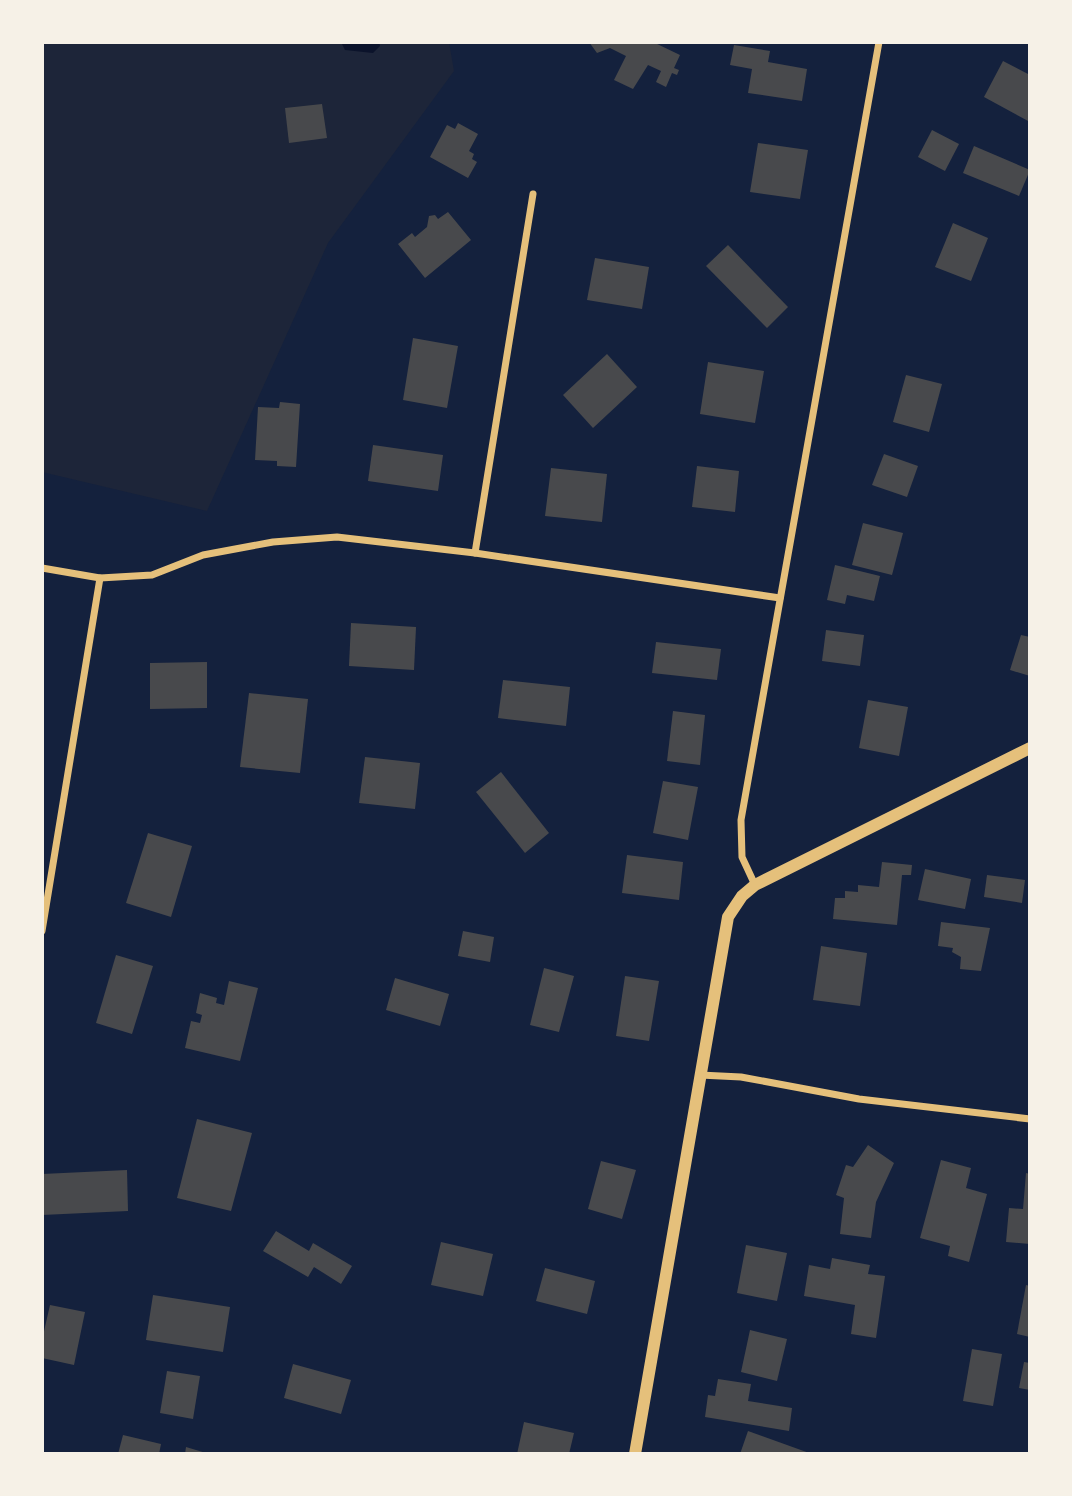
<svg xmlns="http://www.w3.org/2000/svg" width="1072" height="1496" font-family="Ubuntu,sans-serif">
<rect width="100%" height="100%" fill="#14213d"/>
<!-- green -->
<polygon fill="#1d2539" points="42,42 449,42 454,71 328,243 207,511 42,472"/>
<!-- water -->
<polygon fill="#0b132b" points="341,42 379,42 380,46 373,53 345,50"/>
<!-- building -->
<g fill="#48494c">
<polygon points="589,42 653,42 680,55 674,68 679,70 677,75 672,73 666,87 656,82 661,71 648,65 633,89 614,80 626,56 610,48 597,53"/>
<polygon points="734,45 770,51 768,62 807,69 802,101 748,93 752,69 730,65"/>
<polygon points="1003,61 1030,75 1030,122 984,97"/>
<polygon points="322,104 327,138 289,143 285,108"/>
<polygon points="458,123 478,134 469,151 474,154 472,159 477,162 468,178 430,157 447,125 455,129"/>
<polygon points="932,130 959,144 945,171 918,157"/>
<polygon points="758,143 808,150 800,199 750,192"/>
<polygon points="974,146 1030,170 1019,196 963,173"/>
<polygon points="448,212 471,240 425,278 398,244 412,233 415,237 427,227 429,216 435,215 438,219"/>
<polygon points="953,223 988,238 971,281 935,267"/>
<polygon points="728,245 788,307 767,328 706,266"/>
<polygon points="595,258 649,267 642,309 587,300"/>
<polygon points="413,338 458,346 447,408 403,400"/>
<polygon points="607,354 637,387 593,428 563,395"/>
<polygon points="708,362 764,371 755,423 700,414"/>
<polygon points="906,375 942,384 929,432 893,422"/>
<polygon points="280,402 300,404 296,467 277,466 277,461 255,460 258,407 279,408"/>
<polygon points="373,445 443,455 438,491 368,481"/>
<polygon points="884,454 918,466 907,497 872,485"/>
<polygon points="697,466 739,471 735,512 692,507"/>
<polygon points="551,468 607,474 602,522 545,516"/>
<polygon points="863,523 903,533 892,575 852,565"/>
<polygon points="835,565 880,576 874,601 847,595 845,604 827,600"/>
<polygon points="351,623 416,627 414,670 349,666"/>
<polygon points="826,630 864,635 860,666 822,661"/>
<polygon points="1021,635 1030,637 1030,676 1010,670"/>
<polygon points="656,642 721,649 717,680 652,673"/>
<polygon points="207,662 207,708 150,709 150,663"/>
<polygon points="503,680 570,687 566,726 498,718"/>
<polygon points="249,693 308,699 300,773 240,767"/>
<polygon points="868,700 908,707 899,756 859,748"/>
<polygon points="673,711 705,715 700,765 667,761"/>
<polygon points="365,757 420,763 415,809 359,803"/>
<polygon points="501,772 549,833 525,853 476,792"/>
<polygon points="663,781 698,787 688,840 653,833"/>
<polygon points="148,833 192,846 171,917 126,903"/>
<polygon points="627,855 683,862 679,900 622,893"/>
<polygon points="882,862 912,865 911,875 902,875 897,925 833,919 835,898 845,898 845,891 858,892 858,885 879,887"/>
<polygon points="925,869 971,879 965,909 918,900"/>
<polygon points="987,875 1025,880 1022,903 984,897"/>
<polygon points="941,922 990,928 981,971 960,969 961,957 952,952 953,948 938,946"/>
<polygon points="463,931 494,937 490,962 458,956"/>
<polygon points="821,946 867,953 860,1006 813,1000"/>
<polygon points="116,955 153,966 132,1034 96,1023"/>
<polygon points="544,968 574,976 559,1032 530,1025"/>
<polygon points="625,976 659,981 649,1041 616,1036"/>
<polygon points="395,978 449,994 440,1026 386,1010"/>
<polygon points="229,981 258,988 240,1061 185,1048 191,1021 200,1023 202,1015 196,1013 200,993 217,998 216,1003 224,1005"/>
<polygon points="197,1119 252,1133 231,1211 177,1198"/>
<polygon points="868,1145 894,1163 876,1202 871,1238 840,1234 844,1198 836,1195 846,1165 853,1167"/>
<polygon points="941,1160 971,1168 966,1188 987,1194 969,1262 948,1256 950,1246 920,1238"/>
<polygon points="601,1161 636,1170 622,1219 588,1209"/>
<polygon points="127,1170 128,1211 42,1215 42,1174"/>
<polygon points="1026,1173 1030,1174 1030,1244 1006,1242 1009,1208 1023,1209"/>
<polygon points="276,1231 309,1251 313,1243 352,1266 341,1284 314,1267 308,1277 263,1251"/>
<polygon points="441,1242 493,1254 483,1296 431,1285"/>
<polygon points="746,1245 787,1253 777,1301 737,1293"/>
<polygon points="832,1258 870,1265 868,1274 885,1276 876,1338 851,1334 855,1305 804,1296 809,1265 830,1269"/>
<polygon points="545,1268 595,1281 587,1314 536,1301"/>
<polygon points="1026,1285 1030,1286 1030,1337 1017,1334"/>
<polygon points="153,1295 230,1307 223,1352 146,1340"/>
<polygon points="50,1305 85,1312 74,1365 42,1358 42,1340"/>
<polygon points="750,1330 787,1339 777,1381 741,1372"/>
<polygon points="972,1349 1002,1354 993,1406 963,1401"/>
<polygon points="1024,1362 1030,1363 1030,1390 1019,1388"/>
<polygon points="293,1364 351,1380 341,1414 284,1398"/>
<polygon points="167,1371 200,1376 193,1419 160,1413"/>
<polygon points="718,1379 751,1384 748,1401 792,1408 789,1431 705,1417 708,1395 715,1396"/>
<polygon points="524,1422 574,1433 569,1454 517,1454"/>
<polygon points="748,1431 812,1454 740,1454"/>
<polygon points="123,1435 161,1444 159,1454 118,1454"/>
<polygon points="186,1447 206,1453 206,1454 185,1454"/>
</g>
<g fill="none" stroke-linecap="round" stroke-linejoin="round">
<!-- minor -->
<g stroke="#e5c07b" stroke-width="7">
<polyline points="475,553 533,194"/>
<polyline points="42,568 100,578 152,575 203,555 273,542 337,537 475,553 780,598"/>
<polyline points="755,885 742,857 741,820 879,42"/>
<polyline points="42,931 100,578"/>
<polyline points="700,1075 741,1077 859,1099 1030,1119"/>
</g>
<!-- tertiary -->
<polyline stroke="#e5c07b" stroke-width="12" points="635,1454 728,917 742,896 755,885 1030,748"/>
</g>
<!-- border -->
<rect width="1072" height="1496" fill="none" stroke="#f6f1e7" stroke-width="88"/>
</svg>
